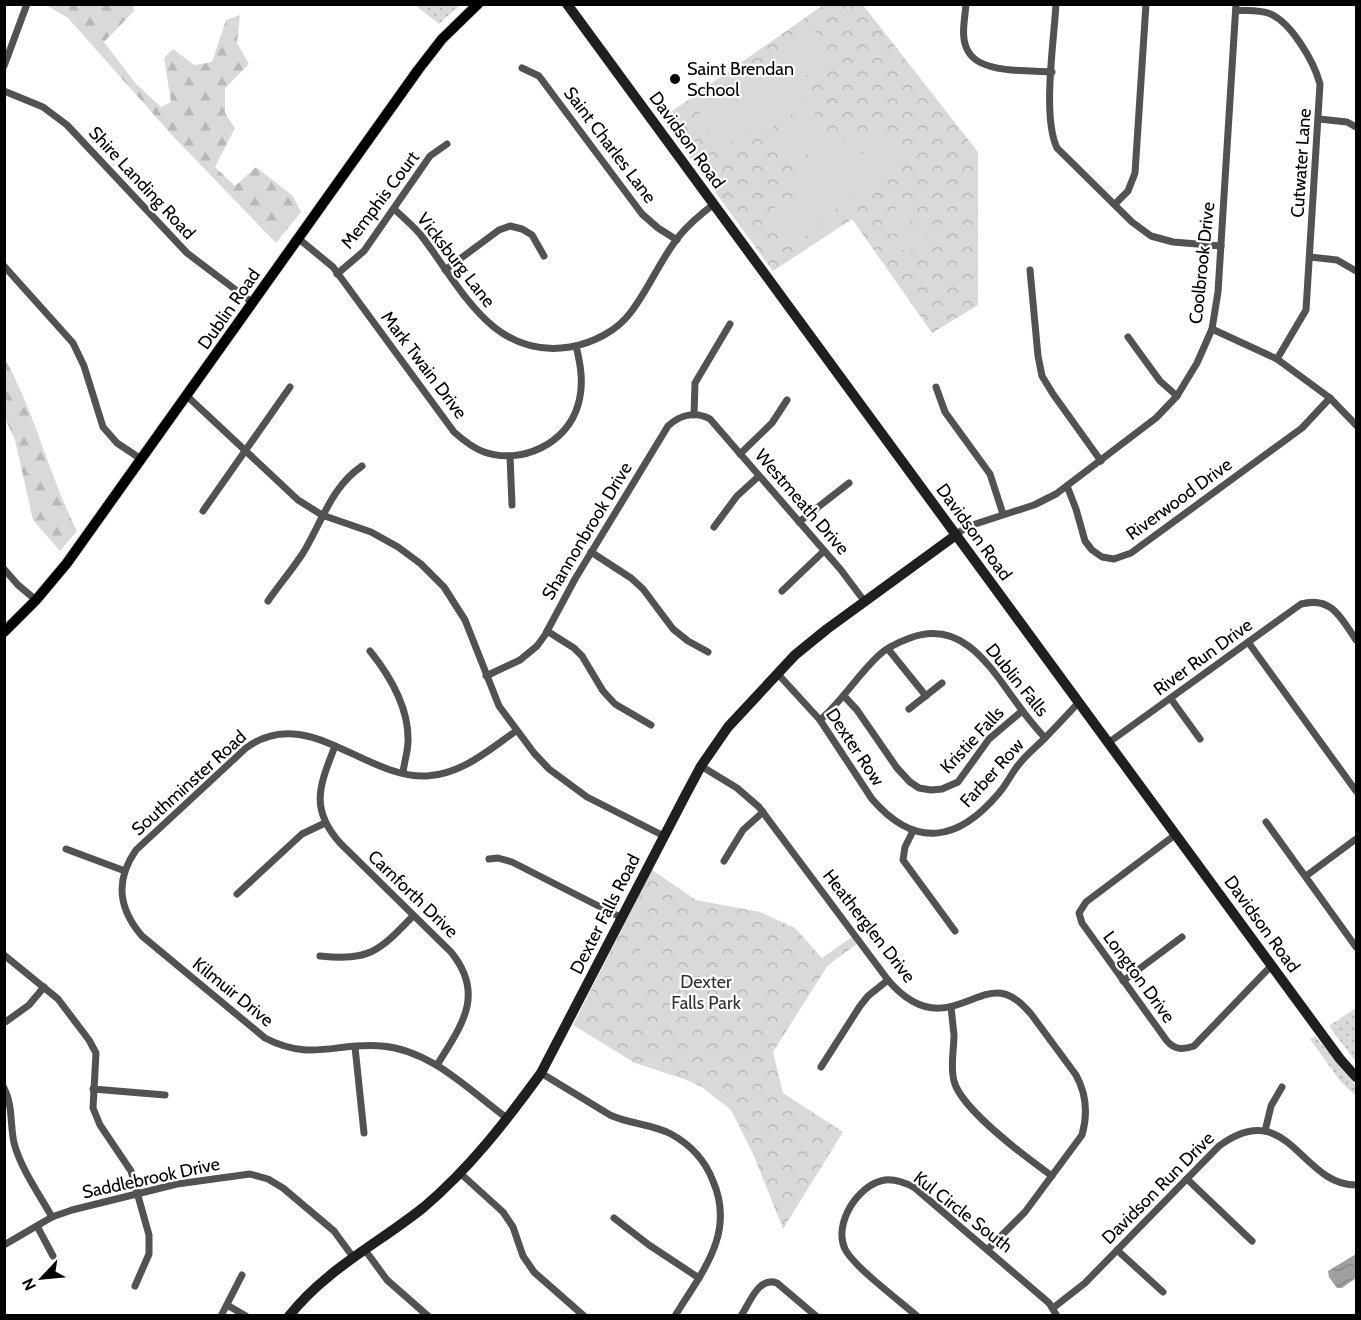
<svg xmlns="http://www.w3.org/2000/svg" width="1361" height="1320" font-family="Cabin,sans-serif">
<defs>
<pattern id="grass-dots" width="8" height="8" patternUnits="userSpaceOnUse" patternTransform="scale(1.5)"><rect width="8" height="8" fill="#d9d9d9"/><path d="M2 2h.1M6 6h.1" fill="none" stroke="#b8b8b8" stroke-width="1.8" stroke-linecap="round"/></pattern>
<pattern id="forest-firs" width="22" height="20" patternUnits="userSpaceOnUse" patternTransform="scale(1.5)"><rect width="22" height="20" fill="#d9d9d9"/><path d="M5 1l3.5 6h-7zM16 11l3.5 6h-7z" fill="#b8b8b8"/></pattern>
<pattern id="park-crowns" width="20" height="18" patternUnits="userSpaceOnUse" patternTransform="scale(1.5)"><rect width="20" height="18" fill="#d9d9d9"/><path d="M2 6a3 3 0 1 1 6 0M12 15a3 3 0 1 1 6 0" fill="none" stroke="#b8b8b8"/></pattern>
<pattern id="water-waves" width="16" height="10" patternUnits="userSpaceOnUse" patternTransform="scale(1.5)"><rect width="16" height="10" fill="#a0a0a0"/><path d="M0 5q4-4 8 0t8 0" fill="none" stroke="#888"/></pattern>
</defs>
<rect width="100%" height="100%" fill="#fff"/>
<!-- grass -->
<g fill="url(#grass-dots)">
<polygon points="415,5 460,5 439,24"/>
<polygon points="1356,1008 1356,1062 1329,1026"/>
<polygon points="1315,1036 1356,1086 1356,1096 1341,1082 1310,1039"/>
</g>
<!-- forest -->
<g fill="url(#forest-firs)">
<polygon points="46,5 133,5 134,11 104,42 136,84 161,107 171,102 164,58 173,49 194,65 212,62 226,20 240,15 237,43 249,64 225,88 225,113 235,128 215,167 235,186 256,167 293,196 301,212 276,243 171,134 68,18"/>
<path d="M5,359C35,413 49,475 77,531L60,551L33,520L15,440L5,418Z"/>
</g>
<!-- park -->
<g fill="url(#park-crowns)">
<polygon points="823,5 863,5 978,152 978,305 932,333 852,219 773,271 663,121 668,114"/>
<polygon points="652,870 696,900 760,912 795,928 822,958 852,937 857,944 828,965 773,1052 783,1093 843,1132 783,1229 754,1156 731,1110 702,1087 684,1079 635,1063 573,1025"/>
</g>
<!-- pitch -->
<g fill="#d9d9d9">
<polygon points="806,29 815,31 832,65 807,75 800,72 816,97 762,134 749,114 749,128 722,151 699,115 700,105 737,85 739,89 784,59 778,47"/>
<polygon points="814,112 831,138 795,162 777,136"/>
<polygon points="878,126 904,159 901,166 873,183 872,182 823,219 824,222 798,241 790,240 771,210 789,199 803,201 789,183 849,137 863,155 865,141"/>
<polygon points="904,203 914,219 892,235 881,219"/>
<polygon points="918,223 928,238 906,254 895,239"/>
<polygon points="653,941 662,953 641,968 632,956"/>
</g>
<!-- water -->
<polygon fill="url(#water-waves)" points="1356,1254 1356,1278 1342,1288 1337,1288 1329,1277 1328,1271"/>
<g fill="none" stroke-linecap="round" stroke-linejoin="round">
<defs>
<polyline id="primary" points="4,632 36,600 67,563 418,70 442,39 478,4"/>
</defs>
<!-- primary casing -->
<use href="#primary" stroke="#dbdbdb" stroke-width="12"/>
<!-- street -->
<g stroke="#525252" stroke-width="7">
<path d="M966,4C965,19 960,38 968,51C980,74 1028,70 1052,72"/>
<path d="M1056,4C1054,42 1042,116 1057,148L1132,222L1151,236L1173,242L1221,246"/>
<path d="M1236,10C1246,11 1259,10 1268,13C1291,21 1314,62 1320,84L1306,310L1277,359"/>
<polyline points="4,66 27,4"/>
<polyline points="522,68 539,76 642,214 658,228 677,240"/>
<polyline points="4,91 43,107 67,125 187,253 253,303"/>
<polyline points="1319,119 1347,122 1356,127"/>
<polyline points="1115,204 1128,191 1135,173 1146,4"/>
<path d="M394,209C403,217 412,225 420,234C460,285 491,360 570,347C593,343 617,331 631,312C650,287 661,258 680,235C690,223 701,214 714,204"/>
<path d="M299,239L333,267L454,432C463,440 473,448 484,452C521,465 567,444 578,405C584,385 581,366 576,346"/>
<polyline points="1310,257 1337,260 1356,271"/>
<polyline points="4,266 73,343 84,366 103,427 117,443 141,459"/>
<polyline points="445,270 499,230 510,226 522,229 532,235 544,256"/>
<polyline points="1030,270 1038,356 1042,376 1053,394 1101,461"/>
<polyline points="337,274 364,251 430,156 447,144"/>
<polyline points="1212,329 1277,359 1330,398 1356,425"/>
<polyline points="1128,337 1160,381 1177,396"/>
<polyline points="936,387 945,412 990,474 1003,514"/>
<polyline points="187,396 298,500 322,515 371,532 398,547 421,564 444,587 465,620 499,706 534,753 549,769 587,797 664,836"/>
<polyline points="694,415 695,383 730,324"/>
<polyline points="740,454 772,423 787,400"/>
<polyline points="510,456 512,505"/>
<polyline points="1067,486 1076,509 1085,541 1092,550 1102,557 1114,559 1131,553 1302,428 1330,398"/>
<polyline points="203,511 290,387"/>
<polyline points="799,522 849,483"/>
<polyline points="714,527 737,496 759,476"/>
<polyline points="956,535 966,527 1034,505 1056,494 1156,418 1177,396 1197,363 1212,329 1218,292 1236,4"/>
<polyline points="591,552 631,578 643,589 673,629 688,641 708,652"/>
<polyline points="4,569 18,585 36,600"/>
<polyline points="782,591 824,551"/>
<path d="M268,601C279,585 292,570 303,553C322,522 331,487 362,466"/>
<polyline points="547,631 574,648 582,656 603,691 615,704 651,725"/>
<polyline points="1248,642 1356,791"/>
<polyline points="888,649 926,696"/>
<path d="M370,651C390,676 409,708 408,741C408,752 404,762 403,773"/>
<path d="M777,673L820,720L872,799C915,849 958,842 999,793C1007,784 1012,772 1020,763C1027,754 1036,747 1043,740C1055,728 1067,715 1078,703"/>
<path d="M486,676L520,660L537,646L545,635L575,579L668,426C680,415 695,411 710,419L841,570L865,602"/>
<polyline points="844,696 857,710 897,768 910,782 919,788 931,790 942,789 958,782 989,739 1022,711"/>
<polyline points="1171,699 1200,739"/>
<polyline points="909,709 942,683"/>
<path d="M820,720C842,701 857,676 878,656C886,648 899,642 910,638C966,617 994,674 1022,710C1029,720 1037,729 1045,738"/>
<path d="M1108,743L1301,604C1332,596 1341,618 1356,640"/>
<path d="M335,746C320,785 309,808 340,843L451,952C486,995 461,1026 437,1065"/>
<path d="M701,766L737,788L759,807L888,980C904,999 926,1014 953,1006C987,996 1002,979 1031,1014L1076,1075C1087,1095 1088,1114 1082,1135L1025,1212L988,1249"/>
<polyline points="1266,822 1356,947"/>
<polyline points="913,831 905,847 903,860 955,931"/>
<path d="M1175,835L1086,902L1079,913L1082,923L1167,1041C1175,1050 1183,1050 1194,1046L1272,965"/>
<polyline points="66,849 125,871"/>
<polyline points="489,859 498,858 512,862 622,918"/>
<polyline points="724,861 743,830 763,812"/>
<polyline points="1306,876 1356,839"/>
<polyline points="237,894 302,834 325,823"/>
<polyline points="4,955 58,999 89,1040 96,1053 93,1108 100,1125 131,1171 149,1235 149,1254 135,1286"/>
<path d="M320,956C371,961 379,951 413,916"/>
<polyline points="1123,981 1182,937"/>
<path d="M951,1007C952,1016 953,1026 954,1035C954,1050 950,1066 954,1081C961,1109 1027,1158 1052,1176"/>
<polyline points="4,1023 29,1005 44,987"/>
<polyline points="355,1047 364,1133"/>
<polyline points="821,1067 860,1006 868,996 888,980"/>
<path d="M541,1073L610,1115C629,1124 652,1124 671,1134C691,1145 705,1160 713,1181C736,1234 701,1273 675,1316"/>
<path d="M4,1088C13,1105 10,1125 14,1143C21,1169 39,1194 52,1217"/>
<polyline points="93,1089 165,1095"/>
<path d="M508,1119C470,1091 431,1050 382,1046C336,1042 311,1062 265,1038L142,936C118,908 115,880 136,850L246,748C307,703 365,779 427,776C462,774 489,750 516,731"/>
<polyline points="1265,1131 1271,1106 1282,1087"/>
<polyline points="460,1173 503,1212 513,1227 523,1256 534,1272 584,1316"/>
<polyline points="1187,1179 1252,1241"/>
<polyline points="614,1218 649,1245 699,1278"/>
<polyline points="37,1226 53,1256"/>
<polyline points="4,1245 52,1217 72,1210 177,1184 250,1174 268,1179 283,1188 334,1231 353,1257"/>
<polyline points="365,1250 387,1280 428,1316"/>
<polyline points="1117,1250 1163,1292"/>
<polyline points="227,1305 246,1316"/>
<path d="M1053,1308L1085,1283L1219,1146C1288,1095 1300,1185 1356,1185"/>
<polyline points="221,1316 242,1275"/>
<path d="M741,1316C750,1302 759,1276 777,1283L816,1316"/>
<path d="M917,1316C900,1301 854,1267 845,1249C833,1224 858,1184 885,1180C896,1179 906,1183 915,1188L1049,1303L1057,1316"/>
</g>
<!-- secondary -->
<g stroke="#1f1f1f" stroke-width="10">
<polyline points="567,4 1340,1059 1356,1077"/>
<path d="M289,1316C326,1269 378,1244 424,1207C470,1168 506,1121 541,1073L685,796L701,766L728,727L795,655L827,629L956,535"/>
</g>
<!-- primary -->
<use href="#primary" stroke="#000" stroke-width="10"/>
</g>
<!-- markers -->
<circle fill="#000" stroke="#fff" stroke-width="2" cx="675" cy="79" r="6"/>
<g text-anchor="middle" stroke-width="4.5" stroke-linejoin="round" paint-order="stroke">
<!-- poi labels -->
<g font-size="18" fill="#000" stroke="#fff" text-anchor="start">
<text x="687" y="75">Saint Brendan<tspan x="687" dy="21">School</tspan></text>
</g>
<!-- street labels -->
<g font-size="18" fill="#000" stroke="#fff">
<text transform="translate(687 140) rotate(54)" y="6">Davidson Road</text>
<text transform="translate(610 145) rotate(53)" y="6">Saint Charles Lane</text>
<text transform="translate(1301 163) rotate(-86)" y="6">Cutwater Lane</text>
<text transform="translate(142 183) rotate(47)" y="6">Shire Landing Road</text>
<text transform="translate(380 200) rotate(-53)" y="6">Memphis Court</text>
<text transform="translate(456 260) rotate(52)" y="6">Vicksburg Lane</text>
<text transform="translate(1202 263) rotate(-84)" y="6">Coolbrook Drive</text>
<text transform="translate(229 309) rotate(-55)" y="6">Dublin Road</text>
<text transform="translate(424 365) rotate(53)" y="6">Mark Twain Drive</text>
<text transform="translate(1179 499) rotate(-36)" y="6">Riverwood Drive</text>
<text transform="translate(802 502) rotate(49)" y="6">Westmeath Drive</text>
<text transform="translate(587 531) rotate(-59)" y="6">Shannonbrook Drive</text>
<text transform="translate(974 532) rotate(54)" y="6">Davidson Road</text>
<text transform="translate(1203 657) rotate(-36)" y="6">River Run Drive</text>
<text transform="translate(1017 680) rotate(51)" y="6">Dublin Falls</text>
<text transform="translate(972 740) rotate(-47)" y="6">Kristie Falls</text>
<text transform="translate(855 747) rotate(56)" y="6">Dexter Row</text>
<text transform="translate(992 773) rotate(-48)" y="6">Farber Row</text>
<text transform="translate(189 783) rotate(-42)" y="6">Southminster Road</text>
<text transform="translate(413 894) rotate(44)" y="6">Carnforth Drive</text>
<text transform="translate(605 914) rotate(-63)" y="6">Dexter Falls Road</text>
<text transform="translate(1262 924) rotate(54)" y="6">Davidson Road</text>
<text transform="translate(869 926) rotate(52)" y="6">Heatherglen Drive</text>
<text transform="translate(1139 977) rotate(54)" y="6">Longton Drive</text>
<text transform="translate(233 992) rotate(39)" y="6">Kilmuir Drive</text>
<text transform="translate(151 1178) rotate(-12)" y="6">Saddlebrook Drive</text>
<text transform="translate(1158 1188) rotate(-45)" y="6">Davidson Run Drive</text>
<text transform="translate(963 1212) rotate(38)" y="6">Kul Circle South</text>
</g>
<!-- park labels -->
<g font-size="18" fill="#303030" stroke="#fff">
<text x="706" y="988">Dexter<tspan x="706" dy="21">Falls Park</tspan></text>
</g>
</g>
<!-- border -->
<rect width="1361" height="1320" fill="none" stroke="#000000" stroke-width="12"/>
<!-- north arrow -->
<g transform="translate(42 1278) rotate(244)" stroke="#ffffff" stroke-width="4.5" paint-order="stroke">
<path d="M0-4.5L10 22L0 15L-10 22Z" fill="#000000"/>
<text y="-9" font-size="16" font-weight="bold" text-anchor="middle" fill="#000000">N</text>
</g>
</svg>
